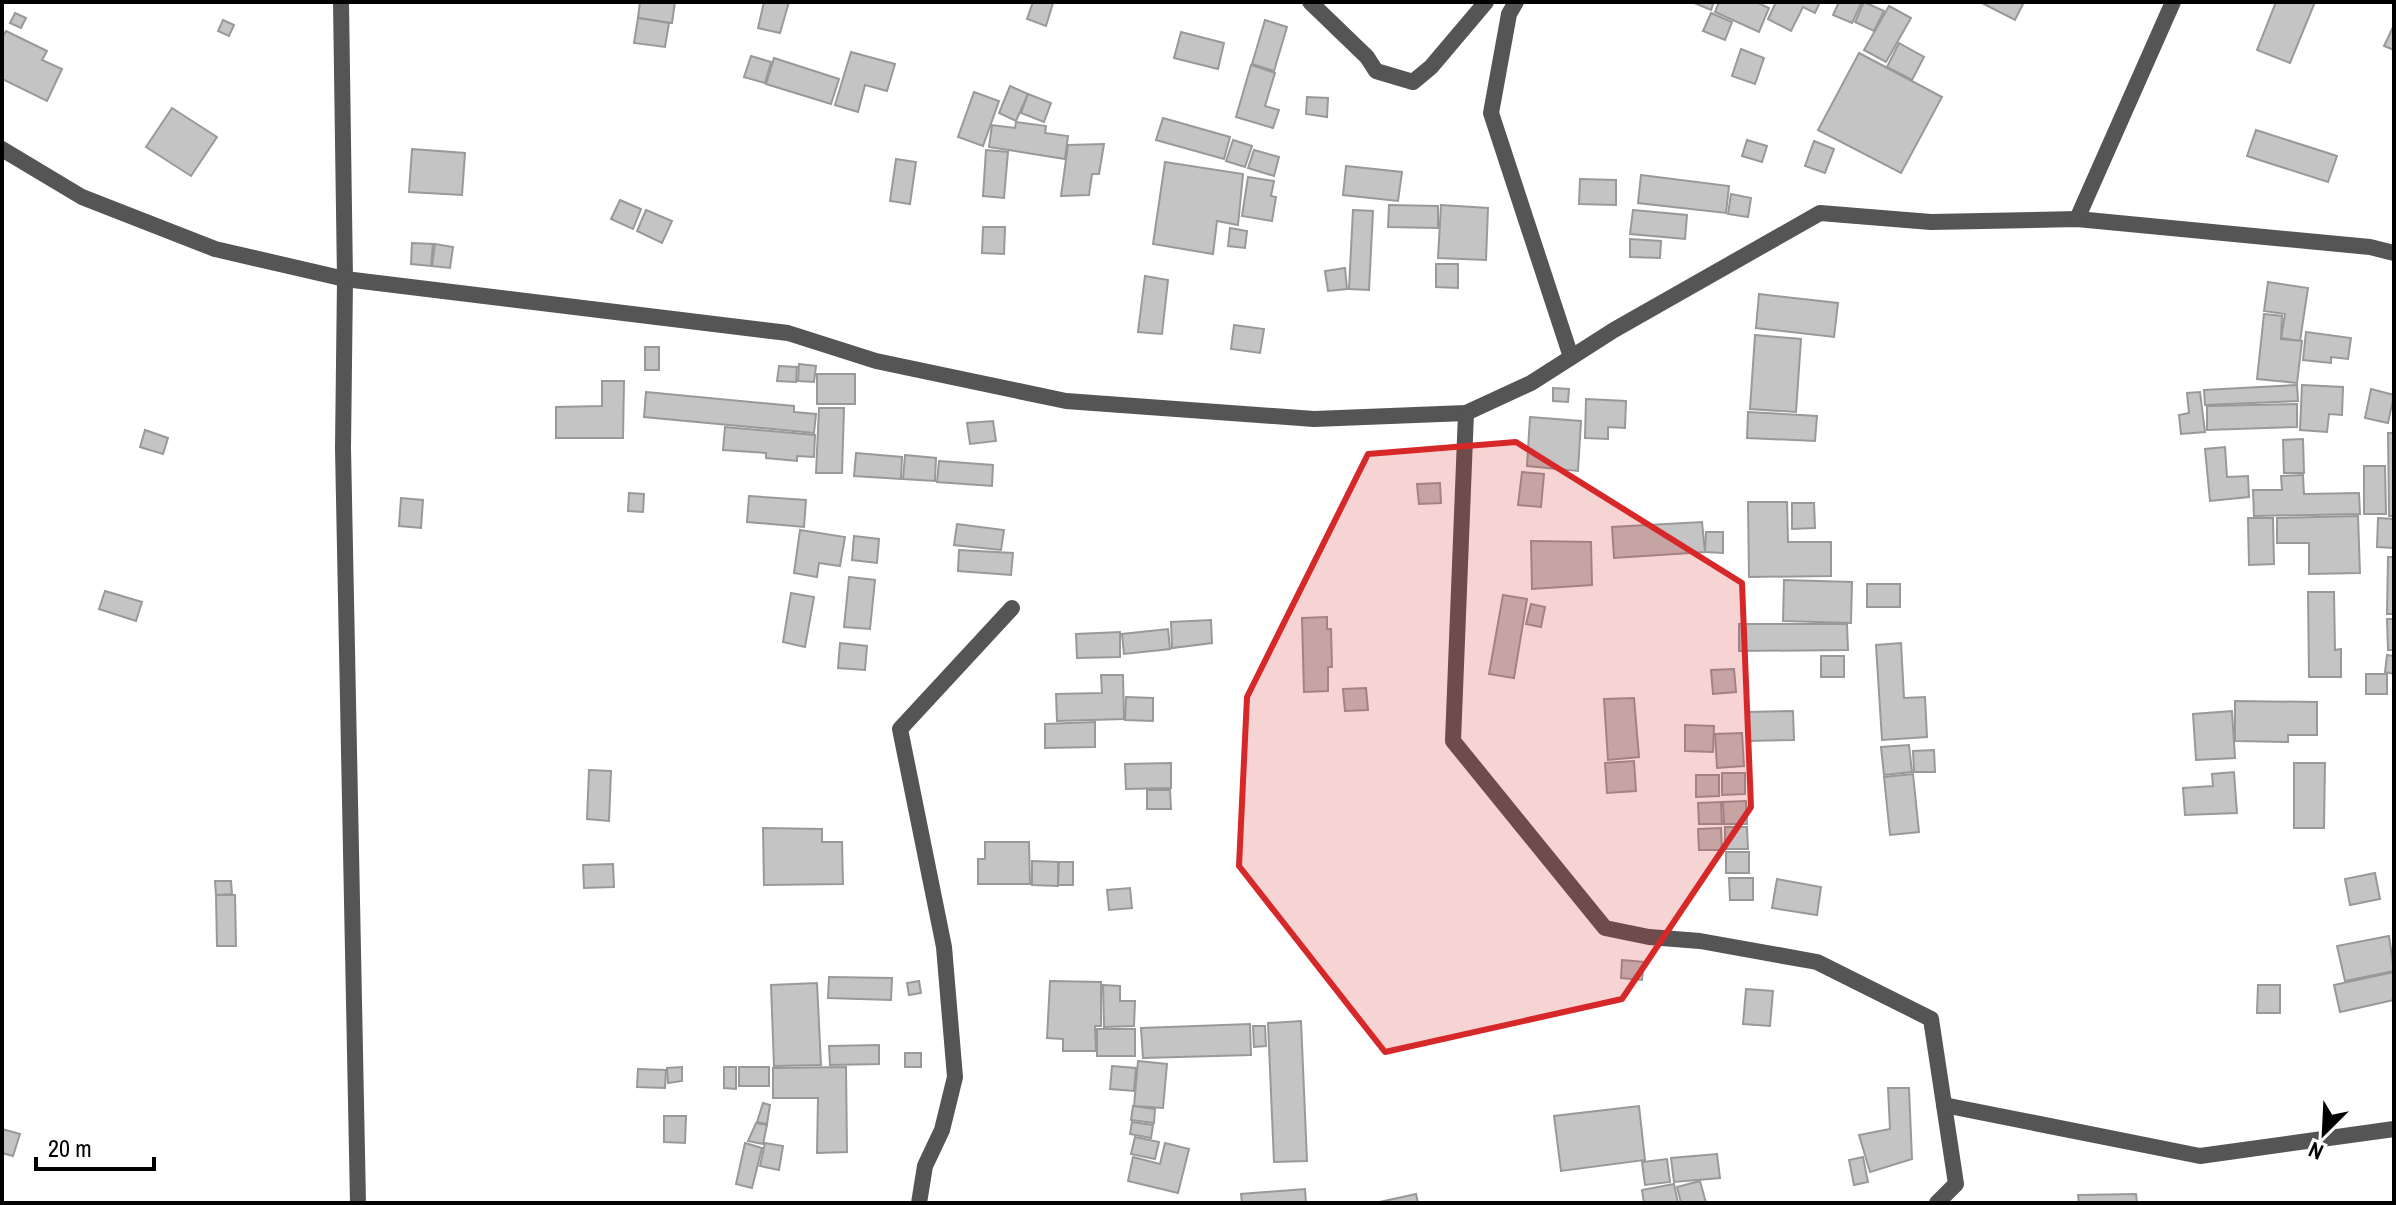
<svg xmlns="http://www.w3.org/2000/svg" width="2396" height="1205" font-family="'Archivo Narrow',sans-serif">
<rect width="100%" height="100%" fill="#fff"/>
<!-- building -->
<g fill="#c4c4c4" stroke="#999" stroke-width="2">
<polygon points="640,2 675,2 672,23 638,18"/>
<polygon points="764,2 789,2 780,33 758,28"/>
<polygon points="1033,2 1053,3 1046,26 1027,19"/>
<polygon points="1692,2 1714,2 1711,10"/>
<polygon points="1719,2 1756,2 1769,8 1759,32 1715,12"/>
<polygon points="1776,2 1820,2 1815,13 1803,7 1791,31 1768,19"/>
<polygon points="1839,2 1862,2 1852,23 1833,15"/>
<polygon points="1864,2 1884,11 1874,31 1855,22"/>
<polygon points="1980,2 2024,2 2015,20"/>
<polygon points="2276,2 2315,2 2290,63 2257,50"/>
<polygon points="1889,6 1911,18 1886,62 1864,50"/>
<polygon points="15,13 26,18 21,28 10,23"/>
<polygon points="1711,13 1732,22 1725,40 1703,31"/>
<polygon points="638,18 669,23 665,47 634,43"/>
<polygon points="223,20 234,25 229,36 218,31"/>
<polygon points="1265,20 1287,27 1274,71 1252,64"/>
<polygon points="2394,25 2394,50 2384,46"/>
<polygon points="6,31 47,51 42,60 62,69 47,101 2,79 2,38"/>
<polygon points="1181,32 1224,43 1218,69 1174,58"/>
<polygon points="1899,43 1924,57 1912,80 1887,67"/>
<polygon points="1741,49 1764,58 1755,84 1732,76"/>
<polygon points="851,52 895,64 887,91 865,85 858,112 835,105"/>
<polygon points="1859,53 1942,97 1901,173 1818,130"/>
<polygon points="751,56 771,62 765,83 744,77"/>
<polygon points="774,58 839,79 831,104 766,84"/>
<polygon points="1251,65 1275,73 1265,106 1279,110 1273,128 1236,117"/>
<polygon points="1010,86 1028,94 1016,121 999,113"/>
<polygon points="974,92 999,101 983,146 958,137"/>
<polygon points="1028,94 1051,103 1044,122 1021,113"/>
<polygon points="1307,97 1328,98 1327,117 1306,114"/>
<polygon points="172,108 217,137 191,176 146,147"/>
<polygon points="1163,118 1230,137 1224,159 1156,140"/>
<polygon points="1016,122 1046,126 1045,133 1068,136 1065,159 989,147 992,125 1015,128"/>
<polygon points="2256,130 2337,156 2328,182 2247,156"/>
<polygon points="1233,140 1252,146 1245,167 1226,161"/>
<polygon points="1747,140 1767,146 1762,162 1742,156"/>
<polygon points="1814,141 1834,149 1825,173 1805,166"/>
<polygon points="1104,144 1099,174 1092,174 1089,195 1061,196 1068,145"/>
<polygon points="412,149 465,153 462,195 409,192"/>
<polygon points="986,150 1008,152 1004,198 983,196"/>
<polygon points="1254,150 1279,157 1274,176 1248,168"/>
<polygon points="896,159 916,162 910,204 890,201"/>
<polygon points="1165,162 1243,174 1238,225 1217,221 1213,254 1153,244"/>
<polygon points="1346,166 1402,172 1398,201 1343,195"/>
<polygon points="1641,175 1729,186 1726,213 1638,203"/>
<polygon points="1248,177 1274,181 1271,196 1276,197 1272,221 1242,216"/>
<polygon points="1580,179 1616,180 1616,205 1579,204"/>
<polygon points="1731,194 1751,198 1748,217 1728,214"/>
<polygon points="620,200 641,209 633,229 611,219"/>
<polygon points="1389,205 1438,206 1438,228 1388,227"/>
<polygon points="1441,205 1488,208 1486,260 1438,258"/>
<polygon points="646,210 672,221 662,243 637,231"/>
<polygon points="1353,210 1373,211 1369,290 1349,289"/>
<polygon points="1633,210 1687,215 1685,239 1630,234"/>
<polygon points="983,227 1005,227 1004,254 982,253"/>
<polygon points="1230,228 1247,231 1245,248 1228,246"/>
<polygon points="1630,239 1661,241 1660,258 1630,257"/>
<polygon points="412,243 433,244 431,266 411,264"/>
<polygon points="435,244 453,247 450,268 432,266"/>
<polygon points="1436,264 1458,264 1458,288 1436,287"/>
<polygon points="1345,268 1347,289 1328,291 1325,271"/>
<polygon points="1145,276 1168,280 1162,334 1138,332"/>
<polygon points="2268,282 2308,288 2300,341 2281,338 2285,314 2264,311"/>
<polygon points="1759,294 1838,303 1834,337 1756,328"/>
<polygon points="2264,314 2282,316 2281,339 2302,341 2297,383 2257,379"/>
<polygon points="1234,325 1264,329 1260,353 1231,349"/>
<polygon points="2306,332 2351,338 2348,359 2331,357 2331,363 2303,360"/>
<polygon points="1755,335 1801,339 1796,412 1750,409"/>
<rect x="645" y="347" width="14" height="23"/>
<polygon points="799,364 816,366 814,382 798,381"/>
<polygon points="779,366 797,367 796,382 777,381"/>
<rect x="817" y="374" width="38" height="30"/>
<polygon points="602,381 624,381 623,438 556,438 556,407 602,406"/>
<polygon points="2297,385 2298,401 2205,405 2204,390"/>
<polygon points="2302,385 2343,387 2342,415 2329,414 2327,432 2300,430"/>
<polygon points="1553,388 1569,389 1568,402 1553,401"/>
<polygon points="2371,389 2394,395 2388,423 2365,418"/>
<polygon points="646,392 794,406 794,412 816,414 814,433 644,417"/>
<polygon points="2200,392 2205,432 2181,434 2179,415 2189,413 2187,393"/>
<polygon points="1586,399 1626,401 1625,428 1608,427 1608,439 1585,438"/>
<polygon points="2297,404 2297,427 2207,430 2207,406"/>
<polygon points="819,408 844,408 842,473 816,473"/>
<polygon points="1748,412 1817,416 1815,441 1747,438"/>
<polygon points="1530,417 1581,421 1578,471 1527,466"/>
<polygon points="993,421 996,441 970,444 967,423"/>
<polygon points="725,427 815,435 814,457 797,456 797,461 766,458 766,453 723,450"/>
<polygon points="145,430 168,438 163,454 140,447"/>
<polygon points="2388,433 2394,433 2394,516 2389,516"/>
<polygon points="2303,439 2304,473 2284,473 2283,440"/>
<polygon points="2225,447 2227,477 2248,476 2249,497 2210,501 2205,449"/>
<polygon points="856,453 902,457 901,479 854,476"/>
<polygon points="905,455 936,458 935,481 903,479"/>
<polygon points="939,461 993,465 992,486 937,482"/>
<polygon points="2364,466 2385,466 2386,514 2364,514"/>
<polygon points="1522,472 1544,474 1541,507 1518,505"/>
<polygon points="2303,475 2304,494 2359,493 2360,514 2254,516 2253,490 2282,490 2281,476"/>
<polygon points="1440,483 1441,503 1419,504 1417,484"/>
<polygon points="629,493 644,494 643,512 628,511"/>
<polygon points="749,496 806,500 804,527 747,522"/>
<polygon points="401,498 423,500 421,528 399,526"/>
<polygon points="1748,502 1787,502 1788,542 1831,542 1831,576 1749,577"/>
<polygon points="1792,503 1814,503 1815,528 1792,529"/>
<polygon points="2358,516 2360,573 2309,574 2309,543 2277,543 2277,518"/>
<polygon points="2248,518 2273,518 2274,564 2249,565"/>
<polygon points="2378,518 2394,519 2394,548 2377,547"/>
<polygon points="1702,522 1705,552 1614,558 1612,527"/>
<polygon points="957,524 1004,530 1001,550 954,545"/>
<polygon points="800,530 845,537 840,566 819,563 817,577 794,573"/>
<polygon points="1706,532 1723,532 1723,553 1705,552"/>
<polygon points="854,536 879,539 877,563 852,560"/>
<polygon points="1531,541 1591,542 1592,585 1532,589"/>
<polygon points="959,550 1013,553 1011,575 958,571"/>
<polygon points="2388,557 2394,557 2394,614 2387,614"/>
<polygon points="849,577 875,580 870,629 844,627"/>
<polygon points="1784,580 1852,582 1851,623 1783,621"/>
<rect x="1867" y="584" width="33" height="23"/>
<polygon points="105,591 142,602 136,621 99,609"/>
<polygon points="2308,592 2334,592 2335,650 2341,649 2341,677 2309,677"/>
<polygon points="791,593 814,597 805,647 783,642"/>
<polygon points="1503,595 1527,599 1514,678 1489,674"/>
<polygon points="1531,604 1545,607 1541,627 1526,624"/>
<polygon points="1327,617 1327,629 1331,629 1332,667 1328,667 1328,691 1304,692 1302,618"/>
<polygon points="2387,619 2394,619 2394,650 2388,650"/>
<polygon points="1211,620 1212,643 1172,648 1171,622"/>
<polygon points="1739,624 1847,624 1848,650 1739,651"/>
<polygon points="1168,629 1170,649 1124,654 1122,634"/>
<polygon points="1120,632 1120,657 1077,658 1076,634"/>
<polygon points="840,643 867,646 865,670 838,668"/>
<polygon points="1901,643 1904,698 1925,697 1927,737 1882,740 1876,645"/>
<polygon points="2387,655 2394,656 2394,674 2385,672"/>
<rect x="1821" y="656" width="23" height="21"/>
<polygon points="1734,669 1736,692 1713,694 1711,670"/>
<rect x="2366" y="674" width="21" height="20"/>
<polygon points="1101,675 1123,675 1124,719 1057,721 1056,694 1102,693"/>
<polygon points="1366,688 1368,710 1345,711 1343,689"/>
<polygon points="1126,697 1153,698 1153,721 1125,720"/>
<polygon points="1634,698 1639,757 1608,760 1604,699"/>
<polygon points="2235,701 2317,702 2317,735 2288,735 2288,742 2235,741"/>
<polygon points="1793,711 1794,740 1748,741 1747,712"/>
<polygon points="2232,711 2235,758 2196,760 2193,714"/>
<polygon points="1095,722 1095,747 1045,748 1045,724"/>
<polygon points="1685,725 1714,726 1713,752 1685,751"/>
<polygon points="1742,733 1744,766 1717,768 1715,734"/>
<polygon points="1909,745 1912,772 1884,775 1881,747"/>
<polygon points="1934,750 1935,772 1914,772 1913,751"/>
<polygon points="1634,761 1636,791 1607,793 1605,763"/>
<polygon points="1171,763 1171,788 1126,789 1125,764"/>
<polygon points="2294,763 2325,763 2324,828 2294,828"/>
<polygon points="589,770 611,771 609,821 587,819"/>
<polygon points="2234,772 2237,813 2185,815 2183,788 2213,786 2212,774"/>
<polygon points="1722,773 1745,773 1745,794 1722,795"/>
<polygon points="1913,774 1919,832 1890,835 1884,777"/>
<polygon points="1696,775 1719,775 1719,796 1696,797"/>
<polygon points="1147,790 1170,790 1171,809 1147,809"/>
<polygon points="1746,801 1747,824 1724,824 1723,802"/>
<polygon points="1721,802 1722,824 1699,824 1698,803"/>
<polygon points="1725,827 1747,827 1748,849 1725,849"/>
<polygon points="763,828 822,829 822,842 842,842 843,884 764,885"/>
<polygon points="1721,828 1722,850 1699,850 1698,829"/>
<polygon points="985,842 1029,842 1030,884 978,884 978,859 985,859"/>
<rect x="1726" y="852" width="23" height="21"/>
<polygon points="1032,861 1058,862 1058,886 1032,885"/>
<polygon points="1059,862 1073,862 1073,885 1058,885"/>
<polygon points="613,864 614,887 584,888 583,865"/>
<polygon points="2375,873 2380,899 2350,905 2345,879"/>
<polygon points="1729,878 1753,878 1753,900 1730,900"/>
<polygon points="1777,879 1821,887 1817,915 1772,908"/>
<polygon points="215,881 231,881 232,894 216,895"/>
<polygon points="1130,888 1132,908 1109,910 1107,890"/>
<polygon points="216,895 235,895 236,946 217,946"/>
<polygon points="2389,936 2394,971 2345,981 2337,946"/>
<polygon points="1622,960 1644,962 1642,980 1621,978"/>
<polygon points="2394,972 2394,1000 2340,1012 2334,985"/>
<polygon points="829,977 892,978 891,1000 828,998"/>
<polygon points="919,981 921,993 909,995 907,983"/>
<polygon points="1050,981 1101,982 1101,1026 1095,1026 1096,1051 1063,1051 1063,1039 1047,1038"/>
<polygon points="817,983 821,1065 774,1066 771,985"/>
<polygon points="1103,985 1120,986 1120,1001 1135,1001 1134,1026 1104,1027"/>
<polygon points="2258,985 2280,985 2280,1013 2257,1013"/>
<polygon points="1746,989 1773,991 1770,1026 1743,1024"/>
<polygon points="1301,1021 1307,1161 1274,1162 1268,1023"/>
<polygon points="1250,1024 1251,1055 1143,1058 1141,1028"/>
<polygon points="1253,1026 1265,1026 1266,1046 1254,1047"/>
<rect x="1097" y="1029" width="38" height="27"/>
<polygon points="879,1045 879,1064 830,1065 829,1046"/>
<rect x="905" y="1053" width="16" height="14"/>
<polygon points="1138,1061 1167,1064 1163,1108 1134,1106"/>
<polygon points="1112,1066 1136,1068 1134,1091 1110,1089"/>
<polygon points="682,1067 682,1081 668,1083 667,1068"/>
<polygon points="724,1067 736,1067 736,1089 724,1088"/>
<rect x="739" y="1067" width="30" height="19"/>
<polygon points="846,1067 847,1152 817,1153 818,1098 773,1098 773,1068"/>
<polygon points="638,1069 666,1070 665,1088 637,1087"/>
<polygon points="1888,1088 1909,1088 1912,1159 1870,1172 1859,1135 1890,1129"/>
<polygon points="763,1103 770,1105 767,1124 757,1122"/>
<polygon points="1133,1106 1155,1109 1154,1123 1131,1120"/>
<polygon points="1639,1106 1645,1160 1561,1171 1554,1116"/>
<polygon points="664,1116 686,1116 685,1143 664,1142"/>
<polygon points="1132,1122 1153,1125 1151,1138 1130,1134"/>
<polygon points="756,1123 767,1125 763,1144 748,1141"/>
<polygon points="2,1129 20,1134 13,1156 2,1153"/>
<polygon points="1135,1137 1159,1142 1155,1159 1131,1154"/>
<polygon points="745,1143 762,1148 752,1188 736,1184"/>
<polygon points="765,1143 783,1146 779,1170 760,1166"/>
<polygon points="1165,1143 1189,1149 1178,1193 1128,1181 1133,1157 1160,1164"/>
<polygon points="1717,1154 1720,1178 1674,1182 1671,1158"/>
<polygon points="1863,1157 1868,1182 1854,1185 1849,1160"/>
<polygon points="1667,1159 1670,1182 1645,1185 1642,1162"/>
<polygon points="1700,1181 1706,1203 1681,1203 1677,1187"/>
<polygon points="1674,1184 1678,1203 1644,1203 1642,1190"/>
<polygon points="1305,1189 1306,1203 1242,1203 1241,1194"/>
<polygon points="1416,1194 1418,1203 1375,1203"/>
<polygon points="2136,1194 2137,1203 2079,1203 2078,1195"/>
</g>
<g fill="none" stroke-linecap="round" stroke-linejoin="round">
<!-- street -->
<g stroke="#555" stroke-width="16">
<polyline points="341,2 345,279 343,448 358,1203"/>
<polyline points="1310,2 1367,57 1376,71 1413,82 1431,67 1486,2"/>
<polyline points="1516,2 1509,14 1491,113 1571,357"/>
<polyline points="2,149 82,197 215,249 345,279 788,333 876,361 1066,401 1314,419 1466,413 1531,383 1614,330 1820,213 1931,222 2077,219 2370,247 2394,253"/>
<polyline points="2077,219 2173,2"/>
<polyline points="1466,413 1453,741 1605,928 1649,937 1700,941 1817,962 1931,1019 1956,1184 1937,1203"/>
<polyline points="1944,1105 2200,1156 2394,1129"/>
<polyline points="919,1203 925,1166 942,1130 955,1077 944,947 900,729 1012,608"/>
</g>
</g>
<!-- marked area -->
<path fill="#d62828" fill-opacity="0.2" stroke="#d62828" stroke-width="6" stroke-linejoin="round" d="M1516,442L1742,583L1751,807L1622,999L1385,1052L1239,866L1247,697L1368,454Z"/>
<!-- border -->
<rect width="2396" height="1205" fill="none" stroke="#000000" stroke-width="8"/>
<!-- north arrow -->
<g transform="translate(2324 1133) rotate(204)" stroke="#ffffff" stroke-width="6" paint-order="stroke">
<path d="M0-6L14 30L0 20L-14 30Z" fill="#000000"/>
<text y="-12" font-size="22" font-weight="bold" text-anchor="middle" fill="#000000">N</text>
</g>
<!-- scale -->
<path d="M36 1157v12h118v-12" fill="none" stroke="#000000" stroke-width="4"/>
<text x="48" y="1157" font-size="24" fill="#000000" stroke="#ffffff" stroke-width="6" paint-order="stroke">20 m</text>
</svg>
